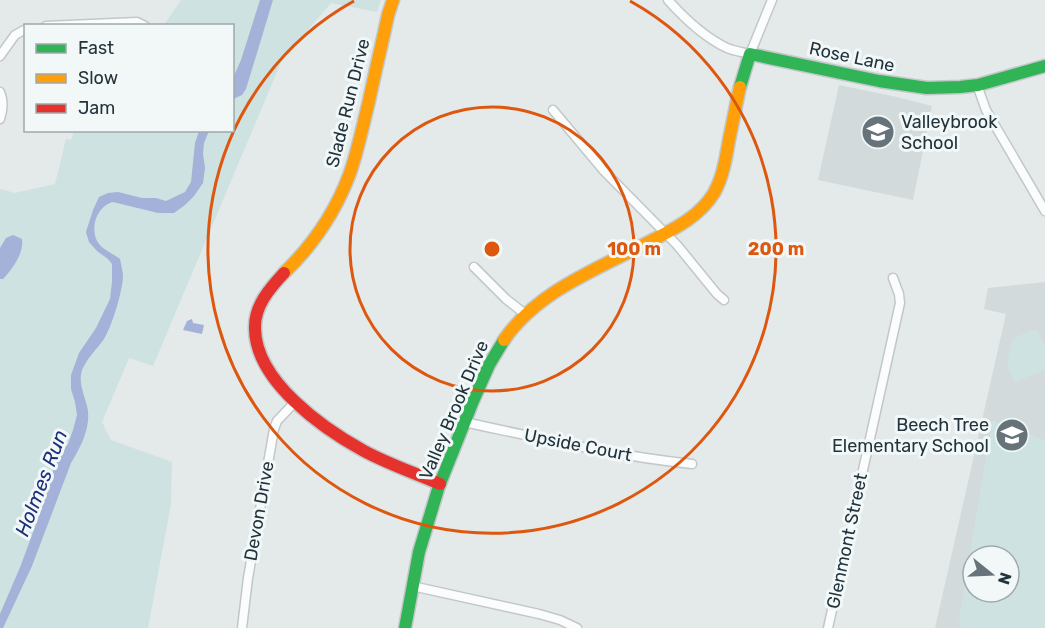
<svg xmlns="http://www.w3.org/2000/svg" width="1045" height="628" font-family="Rubik,sans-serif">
<rect width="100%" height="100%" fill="#e4e9ea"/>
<!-- built -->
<g fill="#d2dadb" fill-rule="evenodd">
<polygon points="839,85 897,97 932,106 913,200 818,180"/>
<path d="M1045,282V628H935L1006,314L984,309L988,288ZM973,556H1009V592H973Z"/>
</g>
<!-- green -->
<g fill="#cde2e1" fill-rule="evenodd">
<polygon points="181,0 381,0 377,12 331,3 282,60 153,366 129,358 102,422 111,440 172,462 171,504 148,628 0,628 0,189 15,193 55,184 66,139 71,140 74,131 232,130 232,26 164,25"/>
<polygon points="1037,329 1045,347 1045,370 1014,382 1007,364 1013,338"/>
<path d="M992,421L1045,440V628H961L959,619ZM973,556H1009V592H973Z"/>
</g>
<!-- water -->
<g fill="#a4b1d8">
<polygon points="260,0 273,0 246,89 242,95 233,99 233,78 241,60"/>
<path d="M199,131H209L204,143L203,154L205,168L203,183L194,196L185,205L174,213H158L113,202C96,206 88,232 100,245C104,250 115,255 120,259C121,265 123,271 123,277C122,293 112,326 104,339C97,349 87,358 82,370C78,382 84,394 87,406C92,425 81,447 71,463L32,566L3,628H0V614L21,565L47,494L56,458L68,444L73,430L77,415L75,402L71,389V375L79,353L96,328L110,299L112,282V264L108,259L97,251L89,242L86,232L93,210L99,197L108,193L118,192L142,198H156L166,201L185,192L191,182L195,143Z"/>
<path d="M13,235L22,239C24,254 12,269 3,279H0V248L6,238Z"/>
<polygon points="192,319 193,323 204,325 202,334 183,330 187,321"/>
</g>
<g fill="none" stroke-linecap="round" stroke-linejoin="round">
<defs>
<g id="street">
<path d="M668,0C685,19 704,37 727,48C734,51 743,52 750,54L772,0"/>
<polyline points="46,26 137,22 145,26"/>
<polyline points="0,56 15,35 26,29"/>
<polyline points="977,85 986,110 1045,211"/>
<path d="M0,92C4,101 3,110 0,119"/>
<polyline points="553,110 604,171 677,245 717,294 724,300"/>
<polyline points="474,267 506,299 525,314"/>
<path d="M464,422C539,438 615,456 692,464"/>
<polyline points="412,586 539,614 560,620 577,628"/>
<polyline points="242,628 248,578 274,429 277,421 296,401"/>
<polyline points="828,628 900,303 899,294 893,278"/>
</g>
<g id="fast">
<polyline points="740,87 750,54 879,81 927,88 960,87 978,85 1045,66"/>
<polyline points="405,628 419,552 439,486 473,401 489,365 504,340"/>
</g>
<g id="slow">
<path d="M284,273C313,245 336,211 350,173C358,150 363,125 369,101C375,72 382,44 388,15L393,0"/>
<path d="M504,340C537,292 595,270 645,244C670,231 699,218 714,193C723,177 726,158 729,140C733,122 736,104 740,87"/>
</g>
<path id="jam" d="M284,273C270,288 254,306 255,329C256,381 322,428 364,451C388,464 415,473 440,484"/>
</defs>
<!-- street casing -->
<use href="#street" stroke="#c3c7c9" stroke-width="11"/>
<!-- fast casing -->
<use href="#fast" stroke="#c2c7c9" stroke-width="15"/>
<!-- slow casing -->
<use href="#slow" stroke="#c2c7c9" stroke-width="15"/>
<!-- jam casing -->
<use href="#jam" stroke="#c2c7c9" stroke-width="15"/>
<!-- street -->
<use href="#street" stroke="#fbfcfc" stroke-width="8"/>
<!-- fast -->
<use href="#fast" stroke="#30b455" stroke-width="12"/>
<!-- slow -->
<use href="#slow" stroke="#ff9f0a" stroke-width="12"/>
<!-- jam -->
<use href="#jam" stroke="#e5322d" stroke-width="12"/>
</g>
<!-- distance rings -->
<g fill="none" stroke="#de570e" stroke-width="3">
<circle cx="492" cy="249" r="142"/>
<path d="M630 1A284 284 0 1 1 354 1"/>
</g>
<!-- icons -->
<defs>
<symbol id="school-disc" viewBox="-11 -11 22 22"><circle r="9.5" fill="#66737a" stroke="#f2f8f8"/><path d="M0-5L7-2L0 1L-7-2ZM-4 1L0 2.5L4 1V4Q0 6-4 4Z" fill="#fff"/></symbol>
</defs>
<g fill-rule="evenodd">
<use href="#school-disc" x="859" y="113" width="38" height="38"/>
<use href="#school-disc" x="993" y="416" width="38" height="38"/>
</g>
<g text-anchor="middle" stroke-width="6" stroke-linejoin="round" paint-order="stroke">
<!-- street labels -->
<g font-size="18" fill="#22333d" stroke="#f2f8f8">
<text transform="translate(852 57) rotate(12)" y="6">Rose Lane</text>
<text transform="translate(348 103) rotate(-76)" y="6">Slade Run Drive</text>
<text transform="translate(454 410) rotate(-67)" y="6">Valley Brook Drive</text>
<text transform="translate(578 445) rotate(11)" y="6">Upside Court</text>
<text transform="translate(259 511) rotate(-80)" y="6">Devon Drive</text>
<text transform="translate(847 541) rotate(-78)" y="6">Glenmont Street</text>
</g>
<!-- poi labels -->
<g font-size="18" fill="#22333d" stroke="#f2f8f8" text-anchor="start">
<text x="901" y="128">Valleybrook<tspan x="901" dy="21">School</tspan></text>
<text x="989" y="431" text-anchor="end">Beech Tree<tspan x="989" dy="21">Elementary School</tspan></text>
</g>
<!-- water labels -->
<g font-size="20" font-style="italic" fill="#1c2f79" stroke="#f2f8f8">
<text transform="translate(41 483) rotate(-69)" y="7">Holmes Run</text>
</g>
</g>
<circle cx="492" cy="249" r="9" fill="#de570e" stroke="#f2f8f8" stroke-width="3"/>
<g font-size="18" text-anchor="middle" font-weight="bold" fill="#de570e" stroke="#f2f8f8" stroke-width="6" stroke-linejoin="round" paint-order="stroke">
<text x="634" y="255">100 m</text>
<text x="776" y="255">200 m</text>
</g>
<!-- legend -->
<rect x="24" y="24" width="210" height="108" fill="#f2f8f8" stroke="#9fa9ad" stroke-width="1.5"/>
<rect x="36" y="44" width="30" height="9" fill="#30b455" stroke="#9fa9ad" stroke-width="1.5"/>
<text x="78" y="54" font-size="18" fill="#22333d">Fast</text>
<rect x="36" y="74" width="30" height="9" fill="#ff9f0a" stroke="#9fa9ad" stroke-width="1.5"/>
<text x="78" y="84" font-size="18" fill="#22333d">Slow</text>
<rect x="36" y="104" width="30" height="9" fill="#e5322d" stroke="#9fa9ad" stroke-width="1.5"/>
<text x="78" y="114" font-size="18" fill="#22333d">Jam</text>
<!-- north arrow -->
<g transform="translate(991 574) rotate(108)"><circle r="28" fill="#f2f8f8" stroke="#9fa9ad" stroke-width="1.5"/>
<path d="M0-4.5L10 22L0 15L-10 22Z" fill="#66737a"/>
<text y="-9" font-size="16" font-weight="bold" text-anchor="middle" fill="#22333d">N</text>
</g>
</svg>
